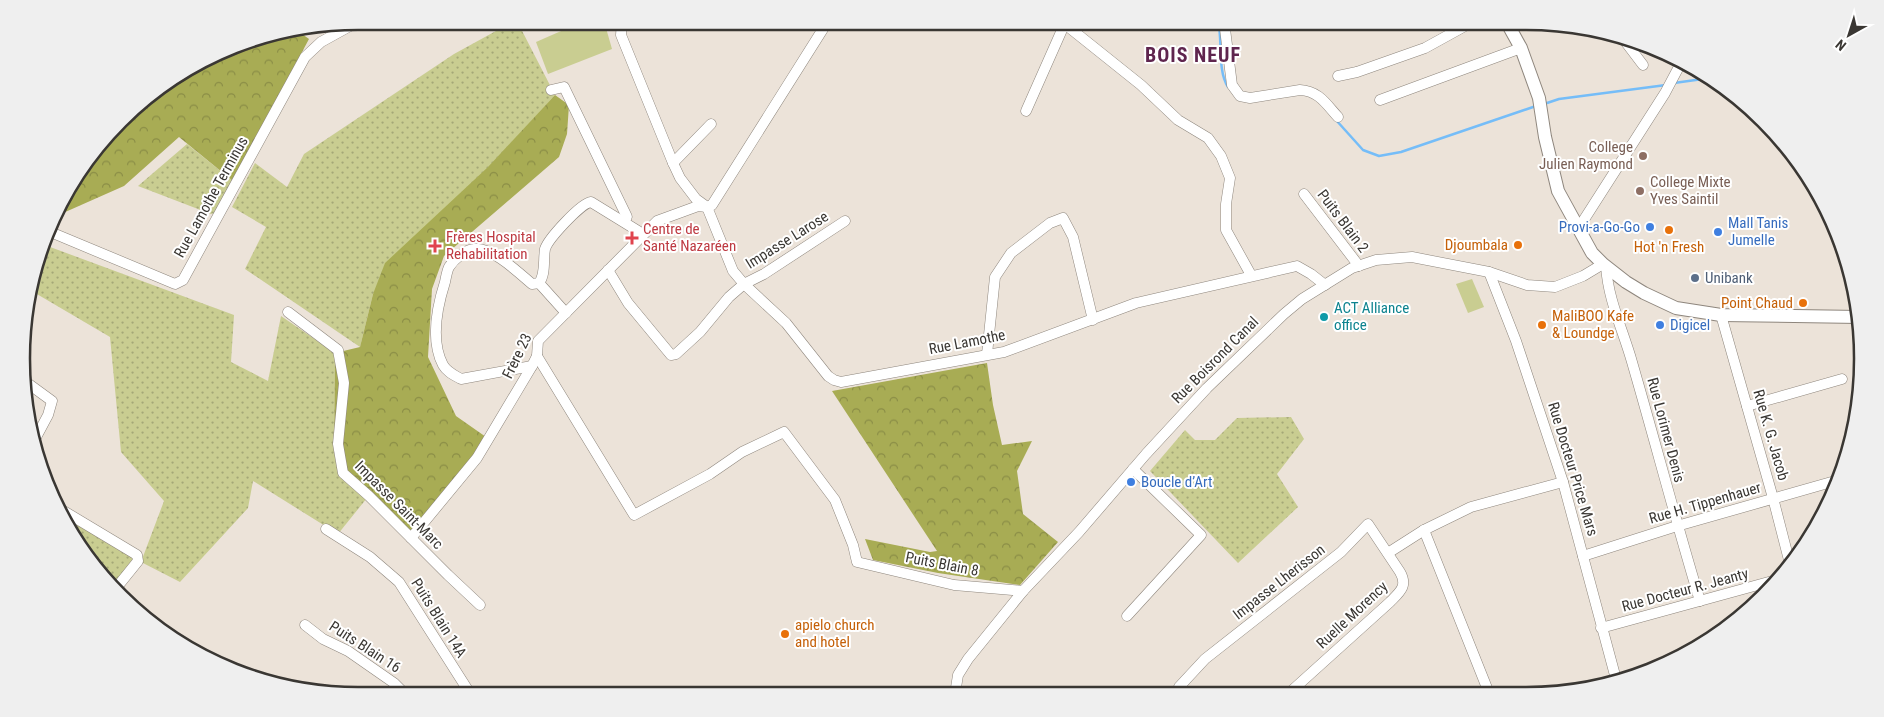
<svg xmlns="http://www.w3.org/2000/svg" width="1884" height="717" font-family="'Roboto Condensed',sans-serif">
<defs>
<pattern id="grass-dots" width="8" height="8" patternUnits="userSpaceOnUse" patternTransform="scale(1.25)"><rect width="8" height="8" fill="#c9cd91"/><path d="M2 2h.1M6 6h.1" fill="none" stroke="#a4a777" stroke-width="1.8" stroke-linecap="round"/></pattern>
<pattern id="forest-crowns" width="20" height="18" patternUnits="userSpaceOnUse" patternTransform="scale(1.25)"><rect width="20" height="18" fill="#a8ac54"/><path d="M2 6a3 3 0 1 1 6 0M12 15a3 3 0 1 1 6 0" fill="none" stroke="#8a8d46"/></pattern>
</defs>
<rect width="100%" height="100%" fill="#ece3d9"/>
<!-- grass -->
<g fill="url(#grass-dots)">
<polygon points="514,21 517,21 555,95 373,294 360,347 245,269 266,227 232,207 255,163 287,187 304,154 454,54"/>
<polygon points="187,144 233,181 218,212 211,214 138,186"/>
<polygon points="42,244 234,315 231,362 268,381 281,316 335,353 334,447 367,498 338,534 253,481 248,508 180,582 141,562 164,501 121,452 110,337 30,290"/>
<polygon points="1291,417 1304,439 1277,474 1298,507 1238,563 1150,471 1185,430 1195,440 1215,440 1237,418"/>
<polygon points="61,513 133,558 133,563 115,585 78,546"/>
</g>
<!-- forest -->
<g fill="url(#forest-crowns)">
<polygon points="298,31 309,39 233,181 179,137 124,186 54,217 66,190 114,132 161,91 202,67 210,57 250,39"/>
<polygon points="555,95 569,105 567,134 559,157 444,256 432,289 428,357 456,416 486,437 474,456 409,534 339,472 334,448 335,353 360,347 373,294 385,263 488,167"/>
<polygon points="987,363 993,405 1002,445 1032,441 1017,471 1023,514 1058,542 1020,585 938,573 873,560 865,539 930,552 937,551 832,391"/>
</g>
<!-- garden -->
<g fill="#c9cd91">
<polygon points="584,21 604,21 612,49 548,74 536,42"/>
<polygon points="1472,279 1484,307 1468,313 1456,284"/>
</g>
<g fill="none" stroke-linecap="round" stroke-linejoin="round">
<!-- stream -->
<g stroke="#75bdf8" stroke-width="2.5">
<path d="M1218,21C1223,41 1217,70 1228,87"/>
<polyline points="1674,83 1710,78"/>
<polyline points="1544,104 1559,99 1666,85"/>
<polyline points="1336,120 1363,150 1379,156 1401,152 1536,106"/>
</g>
<defs>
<g id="minor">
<polyline points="622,21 621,35 673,163 680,178 696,199 707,207 733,271 744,284 786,323 828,376 834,380 841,382 1004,352 1136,303 1297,266 1311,274 1325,285"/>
<polyline points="1061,21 1141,85 1178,120 1208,138 1221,156 1230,178 1226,204 1226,230 1251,275"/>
<path d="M1224,21L1232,85L1240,96L1250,98L1300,90C1319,91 1326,104 1338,117"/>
<polyline points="1621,36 1643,65"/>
<polyline points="1338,76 1357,72 1425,48 1474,21"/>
<polyline points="551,90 564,87 627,217 624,221"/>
<polyline points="1380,100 1521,48"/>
<polyline points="1026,111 1065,23"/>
<polyline points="673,163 711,124"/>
<polyline points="1304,194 1359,266"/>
<polyline points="707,207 712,205 828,21"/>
<polyline points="1578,229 1665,93 1682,61"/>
<polyline points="48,231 175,284 183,280 305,57 321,42 359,21"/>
<path d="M1606,266C1608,300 1623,330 1632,362C1655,441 1676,522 1700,601"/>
<polyline points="608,270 628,303 671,355 676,354 700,332 729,297 744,284 764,274 845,221"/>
<polyline points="1489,272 1516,341 1563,482 1616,679"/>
<polyline points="539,283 566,313"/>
<polyline points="288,312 338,350 344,383 338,444 343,473 369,496 448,575 480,605"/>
<polyline points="1721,315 1773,498 1790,564"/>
<polyline points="987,354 995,277 1011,253 1050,223 1063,218 1073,237 1093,320"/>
<polyline points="537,356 634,515 710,474 742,452 784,432 835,500 853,545 857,562 954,585 1023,591"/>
<path d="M532,366L461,379C454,375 447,372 443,365C430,340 437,307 445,282C446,277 447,271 449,267C454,259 465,250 474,249C491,246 519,273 532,284L539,283C546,274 543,260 545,249C548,239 581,203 591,202L643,234"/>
<polyline points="26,382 52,401 48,415 33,443"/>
<polyline points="1747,406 1842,379"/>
<polyline points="57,507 137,555 138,561 117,587"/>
<polyline points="326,529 370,557 399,582 471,695"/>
<polyline points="1424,530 1489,693"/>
<polyline points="411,538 477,458 532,366 537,356 538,341 657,221 698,206 707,207"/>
<polyline points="1388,553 1424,530 1471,507 1563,482"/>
<polyline points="1583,556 1677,526 1835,481"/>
<polyline points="1127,616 1201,535 1133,469"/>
<polyline points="305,625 323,639 348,651 394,683 407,696"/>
<polyline points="1601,628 1776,580"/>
<polyline points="955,694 958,675 968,659 1023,591 1079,532 1146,454 1207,388 1284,314 1302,299 1352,268 1376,260 1412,257 1489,272 1527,285 1555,287 1583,276 1603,264"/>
<path d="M1177,694L1179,687L1205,659L1341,552L1368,524L1400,572C1408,586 1400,592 1390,602L1288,694"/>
</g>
<polyline id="major" points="1506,21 1521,48 1539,98 1545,137 1558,191 1592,253 1603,264 1626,282 1644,293 1676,308 1721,315 1860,317"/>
</defs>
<!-- minor casing -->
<use href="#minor" stroke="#8e867d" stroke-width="11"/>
<!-- major casing -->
<use href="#major" stroke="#8e867d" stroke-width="14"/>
<!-- minor -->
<use href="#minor" stroke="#fff" stroke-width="10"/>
<!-- major -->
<use href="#major" stroke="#fff" stroke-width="12"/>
</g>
<!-- markers -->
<g fill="#8d6e63" stroke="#fff" stroke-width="2">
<circle cx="1643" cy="156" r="5"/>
<circle cx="1640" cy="191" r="5"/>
</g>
<g fill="#3f7fe0" stroke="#fff" stroke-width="2">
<circle cx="1650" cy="227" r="5"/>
<circle cx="1718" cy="232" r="5"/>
<circle cx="1660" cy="325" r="5"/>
<circle cx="1131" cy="482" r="5"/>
</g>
<g fill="#e8710a" stroke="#fff" stroke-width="2">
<circle cx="1669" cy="230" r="5"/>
<circle cx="1518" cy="245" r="5"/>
<circle cx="1803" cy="303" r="5"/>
<circle cx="1542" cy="325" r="5"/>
<circle cx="785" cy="634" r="5"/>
</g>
<g fill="#e0444e" stroke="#fff" stroke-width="2">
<path d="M629.5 230.5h5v5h5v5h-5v5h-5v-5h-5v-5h5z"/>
<path d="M432.5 238.5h5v5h5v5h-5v5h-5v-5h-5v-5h5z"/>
</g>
<circle fill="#5c6f8a" stroke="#fff" stroke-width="2" cx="1695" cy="278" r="5"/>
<circle fill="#0f9aa8" stroke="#fff" stroke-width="2" cx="1324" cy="317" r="5"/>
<g text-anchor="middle" stroke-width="4" stroke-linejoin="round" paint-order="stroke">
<!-- education labels -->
<g font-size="15" fill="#785e54" stroke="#fff" text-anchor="end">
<text x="1633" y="152">College<tspan x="1633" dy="17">Julien Raymond</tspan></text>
<text x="1650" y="187" text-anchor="start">College Mixte<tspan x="1650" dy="17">Yves Saintil</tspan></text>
</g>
<!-- street labels -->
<g font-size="15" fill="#3a3733" stroke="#fff">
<text transform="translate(211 197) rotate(-61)" y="5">Rue Lamothe Terminus</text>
<text transform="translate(1343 221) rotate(53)" y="5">Puits Blain 2</text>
<text transform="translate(787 240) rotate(-32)" y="5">Impasse Larose</text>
<text transform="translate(967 342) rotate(-11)" y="5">Rue Lamothe</text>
<text transform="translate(517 356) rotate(-64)" y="5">Frère 23</text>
<text transform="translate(1215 360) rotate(-45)" y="5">Rue Boisrond Canal</text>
<text transform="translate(1666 430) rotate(75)" y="5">Rue Lorimer Denis</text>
<text transform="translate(1771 435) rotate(74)" y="5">Rue K. G. Jacob</text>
<text transform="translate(1573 469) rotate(73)" y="5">Rue Docteur Price Mars</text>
<text transform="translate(1705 503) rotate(-16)" y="5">Rue H. Tippenhauer</text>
<text transform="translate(399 505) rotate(45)" y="5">Impasse Saint-Marc</text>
<text transform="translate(942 564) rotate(11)" y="5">Puits Blain 8</text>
<text transform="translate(1279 582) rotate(-38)" y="5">Impasse Lherisson</text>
<text transform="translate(1685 590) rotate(-15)" y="5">Rue Docteur R. Jeanty</text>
<text transform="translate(1352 615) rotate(-43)" y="5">Ruelle Morency</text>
<text transform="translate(439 618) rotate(58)" y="5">Puits Blain 14A</text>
<text transform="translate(365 647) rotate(33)" y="5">Puits Blain 16</text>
</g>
<!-- shop labels -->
<g font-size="15" fill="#366cbe" stroke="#fff" text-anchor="start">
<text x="1728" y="228">Mall Tanis<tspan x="1728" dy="17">Jumelle</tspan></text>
<text x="1640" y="232" text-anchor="end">Provi-a-Go-Go</text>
<text x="1670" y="330">Digicel</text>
<text x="1141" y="487">Boucle d’Art</text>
</g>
<!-- health labels -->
<g font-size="15" fill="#be3a42" stroke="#fff" text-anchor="start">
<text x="643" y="234">Centre de<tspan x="643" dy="17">Santé Nazaréen</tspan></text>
<text x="446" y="242">Frères Hospital<tspan x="446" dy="17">Rehabilitation</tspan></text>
</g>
<!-- food labels -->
<g font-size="15" fill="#c56008" stroke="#fff" text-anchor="end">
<text x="1508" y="250">Djoumbala</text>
<text x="1669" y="252" text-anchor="middle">Hot 'n Fresh</text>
<text x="1793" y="308">Point Chaud</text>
<text x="1552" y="321" text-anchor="start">MaliBOO Kafe<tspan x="1552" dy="17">&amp; Loundge</tspan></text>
<text x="795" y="630" text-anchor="start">apielo church<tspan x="795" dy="17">and hotel</tspan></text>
</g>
<!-- service labels -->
<g font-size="15" fill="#4e5e75" stroke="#fff" text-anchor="start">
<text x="1705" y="283">Unibank</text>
</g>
<!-- culture labels -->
<g font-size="15" fill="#0d838f" stroke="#fff" text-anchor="start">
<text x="1334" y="313">ACT Alliance<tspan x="1334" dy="17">office</tspan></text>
</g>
<!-- district labels -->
<g font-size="20" font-weight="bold" letter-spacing="1" fill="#5f254e" stroke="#fff">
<text x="1193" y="62">BOIS NEUF</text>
</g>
</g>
<!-- crop -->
<path d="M0 0H1884V717H0ZM358 30H1526A328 328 0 0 1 1854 358V359A328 328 0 0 1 1526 687H358A328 328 0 0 1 30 359V358A328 328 0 0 1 358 30Z" fill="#efefef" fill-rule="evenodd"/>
<path fill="none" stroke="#3a3733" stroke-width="2.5" d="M358 30H1526A328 328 0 0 1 1854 358V359A328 328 0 0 1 1526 687H358A328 328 0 0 1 30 359V358A328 328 0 0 1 358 30Z"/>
<!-- north arrow -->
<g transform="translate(1849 35) rotate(219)" stroke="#ffffff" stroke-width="4" paint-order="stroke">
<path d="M0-4L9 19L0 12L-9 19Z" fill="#3a3733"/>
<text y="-8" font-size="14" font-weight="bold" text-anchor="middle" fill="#3a3733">N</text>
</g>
</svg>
